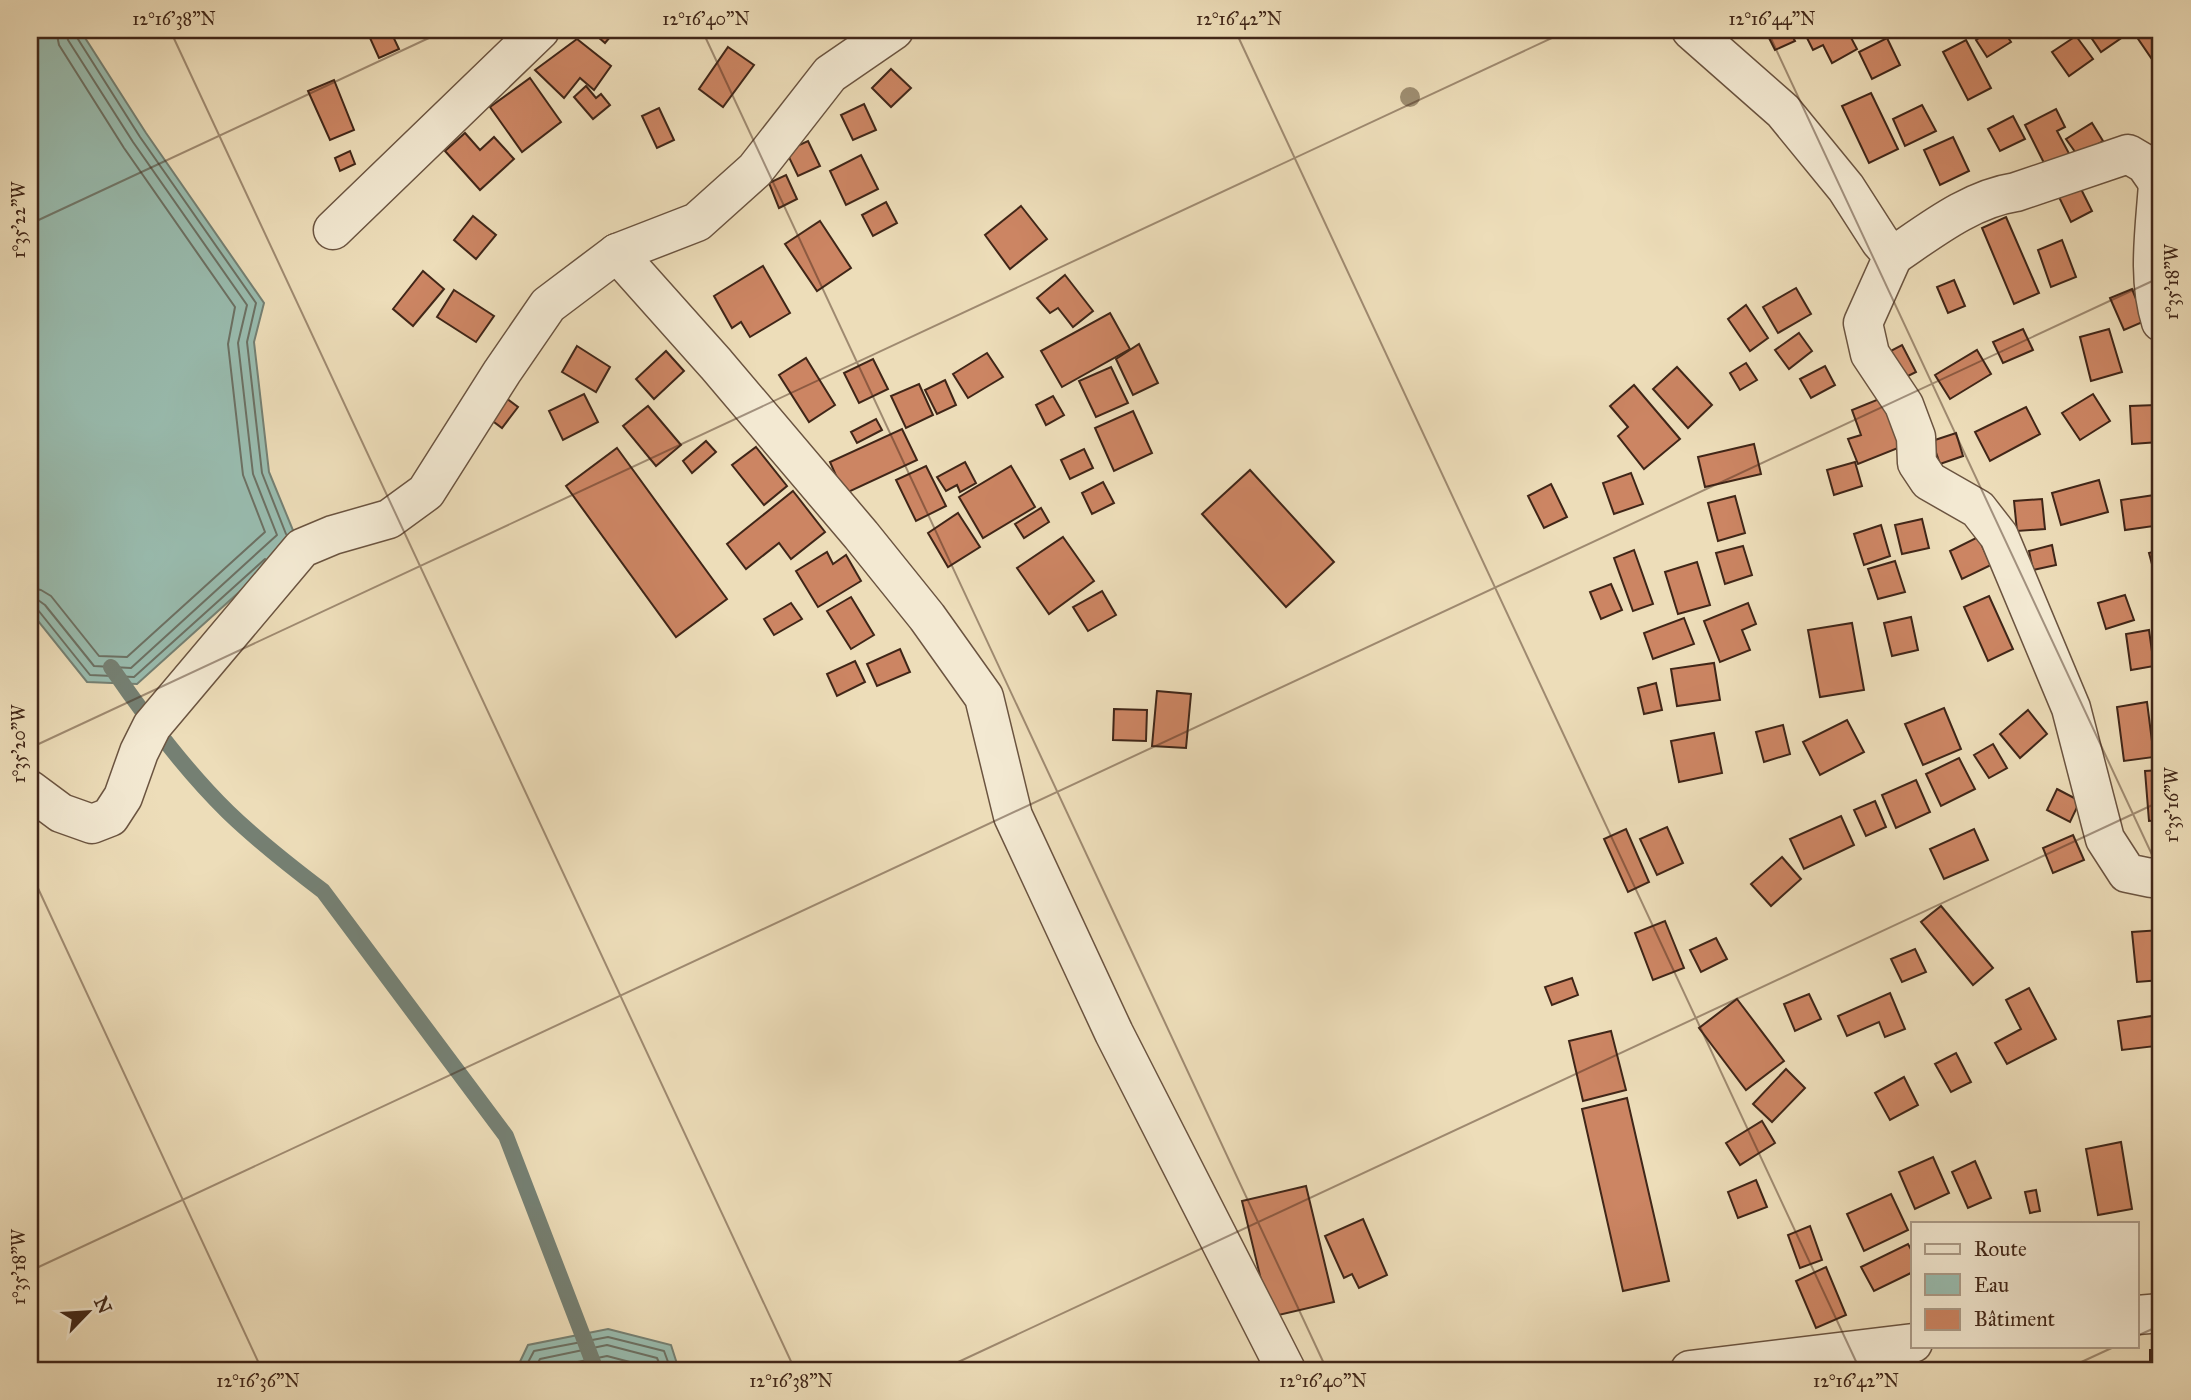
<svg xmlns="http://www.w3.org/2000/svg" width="2191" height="1400" font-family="'IM FELL Great Primer',serif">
<rect width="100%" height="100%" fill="#edddb9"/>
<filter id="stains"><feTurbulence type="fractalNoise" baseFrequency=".00286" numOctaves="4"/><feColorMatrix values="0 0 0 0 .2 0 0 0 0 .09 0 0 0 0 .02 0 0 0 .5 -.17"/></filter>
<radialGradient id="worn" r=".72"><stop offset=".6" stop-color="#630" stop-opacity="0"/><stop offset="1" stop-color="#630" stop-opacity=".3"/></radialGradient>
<!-- water -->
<g fill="#99bcaf" stroke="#758073" stroke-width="2">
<polygon points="30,30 80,30 146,133 264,303 254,342 269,472 297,540 137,684 87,682 30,611"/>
<polygon points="608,1329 671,1345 679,1370 516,1370 528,1345"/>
</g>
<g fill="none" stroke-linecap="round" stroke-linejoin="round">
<!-- shore -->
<g stroke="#6c7164" stroke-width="2">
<polyline points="75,30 76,36 140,137 256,303 247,342 262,473 286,534"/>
<polyline points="30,588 41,590 51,596 99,656 127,657 265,532 243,475 228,344 235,307 124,148 59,45 56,30"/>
<polyline points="30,599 38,600 45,605 94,666 131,668 277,535 253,474 238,343 247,305 133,142 68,40 66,30"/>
<polyline points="30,608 38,610 90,675 134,677 265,559"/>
<polyline points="524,1370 534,1351 608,1337 664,1351 671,1370"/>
<polyline points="534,1370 540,1359 607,1345 657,1358 662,1370"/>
<polyline points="545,1370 548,1368 607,1356 649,1367 651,1370"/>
</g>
<!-- stream -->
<path stroke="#758073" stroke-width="16" d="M111,667C146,718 184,769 228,812C258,841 290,866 323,891L506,1136L596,1370"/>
</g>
<!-- building -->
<g fill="#cc8563" stroke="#402618" stroke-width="2">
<polygon points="387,30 390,30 399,49 379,58 370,38"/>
<polygon points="590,30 616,30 605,43"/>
<polygon points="1765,30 1789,30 1795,41 1775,50"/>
<polygon points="1803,30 1847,30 1857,49 1832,63 1823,45 1813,50"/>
<polygon points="1991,30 2003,30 2011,42 1987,57 1976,40"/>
<polygon points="2086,30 2128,30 2130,32 2101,52"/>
<polygon points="2132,30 2161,30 2161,66 2158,68"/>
<polygon points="2076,36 2093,59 2069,76 2052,52"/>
<polygon points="1887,38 1900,65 1872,79 1859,52"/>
<polygon points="577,39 611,66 594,90 580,78 564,98 535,70"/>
<polygon points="1966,40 1991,88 1968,100 1943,52"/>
<polygon points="728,47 754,65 723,107 699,89"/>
<polygon points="891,69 911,88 891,107 872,88"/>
<polygon points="530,78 561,122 522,152 490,107"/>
<polygon points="334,80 354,130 330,140 308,91"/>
<polygon points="586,86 596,98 601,94 610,105 593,119 574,97"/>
<polygon points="1871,93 1898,149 1869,163 1842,106"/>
<polygon points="864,104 876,130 853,140 841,115"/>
<polygon points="1922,105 1936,131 1905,146 1893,119"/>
<polygon points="659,108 674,140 657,148 642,116"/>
<polygon points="2056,109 2065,127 2057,131 2073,161 2049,173 2025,125"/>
<polygon points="2013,116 2025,139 2000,151 1988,129"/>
<polygon points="2092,123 2103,141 2078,156 2066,139"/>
<polygon points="465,133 480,150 494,137 514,159 480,190 445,151"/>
<polygon points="1953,137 1969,171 1940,185 1924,150"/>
<polygon points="808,141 820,166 798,176 786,151"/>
<polygon points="350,151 355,164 340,171 335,158"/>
<polygon points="861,155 878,189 846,205 830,171"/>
<polygon points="786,175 797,199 779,208 769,183"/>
<polygon points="2079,185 2092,211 2071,222 2058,195"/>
<polygon points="886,202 897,223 873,236 862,215"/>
<polygon points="1021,206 1047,239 1010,269 985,235"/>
<polygon points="473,216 496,235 476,259 454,240"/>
<polygon points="2006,217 2039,293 2014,304 1982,228"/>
<polygon points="820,221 851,268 817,291 785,244"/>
<polygon points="2062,240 2076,277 2051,287 2038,250"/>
<polygon points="763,266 790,313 750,337 741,322 732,328 714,296"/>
<polygon points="423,271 444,289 413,326 393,309"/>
<polygon points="1065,275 1093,311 1073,327 1058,308 1050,313 1037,298"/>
<polygon points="1954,280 1965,306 1948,313 1937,287"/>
<polygon points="1796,288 1811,314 1778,333 1763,307"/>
<polygon points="2132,289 2145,321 2124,330 2110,298"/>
<polygon points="454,290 494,316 476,342 437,317"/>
<polygon points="1746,305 1768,338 1750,351 1728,319"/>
<polygon points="1110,313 1130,349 1062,387 1041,351"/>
<polygon points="2023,329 2033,350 2003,363 1993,342"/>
<polygon points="2109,329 2122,372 2091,381 2080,337"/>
<polygon points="1799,333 1812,351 1789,369 1775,350"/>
<polygon points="1139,344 1158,383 1133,395 1116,359"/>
<polygon points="1902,345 1916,372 1896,382 1883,355"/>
<polygon points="577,346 610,367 596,392 562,372"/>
<polygon points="1977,350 1991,374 1950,399 1935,375"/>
<polygon points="666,351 684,371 654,399 636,379"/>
<polygon points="987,353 1003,377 968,398 953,374"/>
<polygon points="806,358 835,405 809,422 779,375"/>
<polygon points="873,359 888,389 859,403 844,373"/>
<polygon points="1746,363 1757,380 1740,390 1730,373"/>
<polygon points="1825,366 1835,385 1811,398 1800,379"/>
<polygon points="1111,367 1128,403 1096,417 1079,381"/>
<polygon points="1677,367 1712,405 1688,428 1653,389"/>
<polygon points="945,380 956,405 937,414 925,390"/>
<polygon points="919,384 933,415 906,428 891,396"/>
<polygon points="1634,385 1680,439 1644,469 1618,436 1628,427 1610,406"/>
<polygon points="498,392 518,407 502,428 482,413"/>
<polygon points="584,394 598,422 563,440 549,411"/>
<polygon points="2093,394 2110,421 2080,440 2062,413"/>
<polygon points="1053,396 1064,415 1046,425 1036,405"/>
<polygon points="1884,397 1903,446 1858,464 1848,439 1861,435 1852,410"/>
<polygon points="2156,405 2159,442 2132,444 2130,406"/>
<polygon points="648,406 681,445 656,466 623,426"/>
<polygon points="2026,407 2040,434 1990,461 1975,432"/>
<polygon points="1133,411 1152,453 1114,471 1095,428"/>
<polygon points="876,419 882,430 857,443 851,432"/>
<polygon points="902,429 917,460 844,494 830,462"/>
<polygon points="1956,433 1963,456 1940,464 1932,441"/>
<polygon points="706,441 716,452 692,473 683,461"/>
<polygon points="1754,444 1761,474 1705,487 1698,457"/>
<polygon points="756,447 787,486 764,505 732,465"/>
<polygon points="617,448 727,599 676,637 566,486"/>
<polygon points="1084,449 1093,468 1070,479 1061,460"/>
<polygon points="965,462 976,483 960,492 957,485 946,491 937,477"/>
<polygon points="1855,462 1862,486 1834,495 1827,470"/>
<polygon points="926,466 946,506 916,521 896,480"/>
<polygon points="1011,466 1035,507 983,538 959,497"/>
<polygon points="1250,470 1334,562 1286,607 1202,514"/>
<polygon points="1631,473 1643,504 1614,514 1603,483"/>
<polygon points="2099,480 2108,512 2061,525 2052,493"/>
<polygon points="1103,482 1114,503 1092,514 1082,493"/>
<polygon points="1551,484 1567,517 1544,528 1528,496"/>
<polygon points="793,491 825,532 791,559 779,543 746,569 727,544"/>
<polygon points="2161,494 2161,525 2125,530 2121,500"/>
<polygon points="1735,496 1745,533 1718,541 1708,503"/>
<polygon points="2042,499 2045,529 2017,531 2014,501"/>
<polygon points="1041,508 1049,522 1024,538 1015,524"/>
<polygon points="958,513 980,547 948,567 928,533"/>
<polygon points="1922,519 1929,548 1902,554 1895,525"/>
<polygon points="1881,525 1890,556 1864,565 1854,534"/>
<polygon points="1063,537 1094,581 1049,614 1017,568"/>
<polygon points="1978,537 1991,565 1962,579 1950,551"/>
<polygon points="2052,545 2056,565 2033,570 2029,551"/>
<polygon points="1743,546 1752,575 1725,584 1716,553"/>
<polygon points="1634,550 1653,604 1633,611 1614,558"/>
<polygon points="2161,550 2161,581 2157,583 2149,553"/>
<polygon points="827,552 833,564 846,555 861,581 818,607 796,571"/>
<polygon points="1895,561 1905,592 1878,599 1868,569"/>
<polygon points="1697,562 1710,605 1678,614 1665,572"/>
<polygon points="1611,584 1622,610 1601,619 1590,592"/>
<polygon points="1102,591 1116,615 1088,631 1073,607"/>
<polygon points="2125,595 2134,620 2106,629 2098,603"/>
<polygon points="1989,596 2013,649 1988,661 1964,607"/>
<polygon points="851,597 874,635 851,649 827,611"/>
<polygon points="791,603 802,619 774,635 764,619"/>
<polygon points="1748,603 1756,624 1742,630 1750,650 1720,662 1704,621"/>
<polygon points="1911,617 1918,650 1892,656 1884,623"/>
<polygon points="1684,618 1694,644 1653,659 1644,633"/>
<polygon points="1852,623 1864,690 1820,697 1808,630"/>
<polygon points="2149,630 2154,666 2131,670 2126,634"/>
<polygon points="900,649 910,672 877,686 867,664"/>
<polygon points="855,661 865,682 837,696 827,674"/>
<polygon points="1714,663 1720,700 1677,706 1671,669"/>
<polygon points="1656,683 1662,710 1644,714 1638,688"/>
<polygon points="1157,691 1191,694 1186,748 1152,746"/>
<polygon points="2147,702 2154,757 2124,761 2117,707"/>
<polygon points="1944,708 1961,749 1923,765 1905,724"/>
<polygon points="1114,709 1147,710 1146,741 1113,740"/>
<polygon points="2028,710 2047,734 2020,758 2000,734"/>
<polygon points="1847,720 1864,752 1820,775 1803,742"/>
<polygon points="1783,725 1790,754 1764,762 1756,732"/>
<polygon points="1714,733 1722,773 1679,782 1671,741"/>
<polygon points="1993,744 2007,768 1989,778 1974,755"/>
<polygon points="1959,758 1975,789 1941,806 1926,774"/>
<polygon points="2161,770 2161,820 2149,821 2145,771"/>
<polygon points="1916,780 1930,812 1896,828 1882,795"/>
<polygon points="2057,789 2080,801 2070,822 2047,810"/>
<polygon points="1875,801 1886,827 1866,836 1854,810"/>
<polygon points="1841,816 1854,845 1804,869 1790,839"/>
<polygon points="1667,827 1683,863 1657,875 1640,839"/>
<polygon points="1626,829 1649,882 1628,892 1604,839"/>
<polygon points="1974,829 1988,860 1944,879 1930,849"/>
<polygon points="2073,835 2084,860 2053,873 2043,848"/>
<polygon points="1782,857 1801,879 1771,906 1751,884"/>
<polygon points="2161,892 2161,924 2157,925 2154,893"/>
<polygon points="1941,906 1993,968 1973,985 1921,922"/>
<polygon points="1665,921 1684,968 1653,980 1635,933"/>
<polygon points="2161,930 2161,980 2137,982 2132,932"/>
<polygon points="1716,938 1727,959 1701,972 1690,950"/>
<polygon points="1915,949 1926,972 1902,982 1891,959"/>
<polygon points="1572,978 1578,995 1552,1005 1545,987"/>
<polygon points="2029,988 2056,1039 2007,1064 1995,1043 2021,1029 2006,1000"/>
<polygon points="1890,993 1905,1029 1885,1037 1879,1022 1847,1036 1838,1016"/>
<polygon points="1809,994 1821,1019 1795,1031 1784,1004"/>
<polygon points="1737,999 1784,1061 1746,1090 1699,1028"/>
<polygon points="2152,1016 2156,1046 2122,1050 2118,1021"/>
<polygon points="1611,1031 1626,1090 1583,1101 1569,1041"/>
<polygon points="1956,1053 1971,1082 1951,1092 1935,1064"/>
<polygon points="1786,1069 1805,1088 1772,1122 1753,1104"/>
<polygon points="1904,1077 1918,1105 1890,1120 1875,1093"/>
<polygon points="1627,1098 1669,1281 1623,1291 1582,1109"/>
<polygon points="1762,1121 1775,1143 1740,1165 1726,1143"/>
<polygon points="2121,1142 2132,1209 2098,1215 2086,1149"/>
<polygon points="1933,1157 1949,1193 1915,1209 1899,1172"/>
<polygon points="1975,1161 1991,1198 1968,1208 1952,1172"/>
<polygon points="1756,1180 1767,1207 1738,1218 1728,1192"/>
<polygon points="1306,1186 1334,1302 1270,1317 1242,1201"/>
<polygon points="2036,1190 2040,1211 2030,1213 2025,1192"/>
<polygon points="1891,1194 1908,1230 1864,1251 1847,1214"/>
<polygon points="1363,1219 1387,1275 1359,1288 1352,1274 1344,1278 1325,1236"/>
<polygon points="1810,1226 1822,1260 1800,1268 1788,1235"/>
<polygon points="1908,1244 1913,1253 1913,1272 1874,1291 1861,1267"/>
<polygon points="1826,1267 1846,1315 1816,1328 1796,1281"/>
<rect x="2150" y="1350" width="11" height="20"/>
<polygon points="2044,1364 2045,1370 2009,1370"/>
</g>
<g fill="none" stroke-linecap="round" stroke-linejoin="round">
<defs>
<g id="minor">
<path d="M1691,30L1783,111L1846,188L1880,241L1893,256C1930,231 1970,199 2016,192L2128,154L2145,164L2161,187"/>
<path d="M2158,184C2155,229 2147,279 2161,322"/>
<polyline points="333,230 540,30"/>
<polyline points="617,253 716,364 861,535 927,617 984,697 1013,816 1114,1033 1286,1370"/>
<polyline points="1893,256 1863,323 1870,354 1904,405 1916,437 1917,463 1929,481 1978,509 1999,536 2071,708 2105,839 2127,873 2151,878 2161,876"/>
<polyline points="30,790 61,813 92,824 110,817 123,797 139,752 152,726 302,548 333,535 389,519 426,492 502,372 548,305 617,253 697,222 755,170 830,74 894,30"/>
<polyline points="2137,1315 2161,1313"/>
<polyline points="1690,1370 1913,1343"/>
</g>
</defs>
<!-- minor casing -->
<use href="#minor" stroke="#6b5440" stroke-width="41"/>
<!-- minor -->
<use href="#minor" stroke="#f3e9d2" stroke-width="38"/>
</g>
<!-- trees -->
<circle fill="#9e8e71" cx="1410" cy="97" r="10"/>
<!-- ticks -->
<path fill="none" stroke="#402618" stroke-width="2" stroke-opacity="0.45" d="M170,30L795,1370M702,30L1327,1370M1235,30L1860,1370M1767,30L2161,874M30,224L446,30M30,748L1569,30M30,871L262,1370M30,1271L2161,277M2137,1336L2161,1325M941,1370L2161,801M2064,1370L2116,1346"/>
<!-- margin -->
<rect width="2191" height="1400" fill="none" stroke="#edddb9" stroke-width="77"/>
<!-- legend -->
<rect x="1911" y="1222" width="228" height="126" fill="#f3e9d2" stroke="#ab9b88" stroke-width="2"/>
<rect x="1925" y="1244" width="35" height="10" fill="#f3e9d2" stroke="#ab9b88" stroke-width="2"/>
<text x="1974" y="1256" font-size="21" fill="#402618">Route</text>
<rect x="1925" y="1274" width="35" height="21" fill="#99bcaf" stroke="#ab9b88" stroke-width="2"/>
<text x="1974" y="1292" font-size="21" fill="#402618">Eau</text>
<rect x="1925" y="1309" width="35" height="21" fill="#cc8563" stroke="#ab9b88" stroke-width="2"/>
<text x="1974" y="1326" font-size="21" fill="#402618">Bâtiment</text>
<!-- north arrow -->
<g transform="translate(88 1312) rotate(65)" stroke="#f3e9d2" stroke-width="5" paint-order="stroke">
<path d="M0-5L12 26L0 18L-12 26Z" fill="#402618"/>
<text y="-10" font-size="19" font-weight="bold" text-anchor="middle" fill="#402618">N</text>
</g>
<rect x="38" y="38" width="2114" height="1324" fill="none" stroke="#402618" stroke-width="2.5"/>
<g font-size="18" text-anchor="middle" fill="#402618">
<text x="174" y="25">12°16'38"N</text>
<text x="706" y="25">12°16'40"N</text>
<text x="1239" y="25">12°16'42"N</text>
<text x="1772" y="25">12°16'44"N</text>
<text transform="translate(19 220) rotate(-90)" y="6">1°35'22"W</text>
<text transform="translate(2172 282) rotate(-90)" y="6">1°35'18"W</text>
<text transform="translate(19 744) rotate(-90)" y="6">1°35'20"W</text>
<text transform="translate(2172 805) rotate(-90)" y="6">1°35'16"W</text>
<text transform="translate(19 1267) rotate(-90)" y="6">1°35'18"W</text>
<text x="258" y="1387">12°16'36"N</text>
<text x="791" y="1387">12°16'38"N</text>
<text x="1323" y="1387">12°16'40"N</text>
<text x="1856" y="1387">12°16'42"N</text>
</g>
<rect width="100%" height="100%" filter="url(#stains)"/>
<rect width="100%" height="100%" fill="url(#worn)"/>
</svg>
